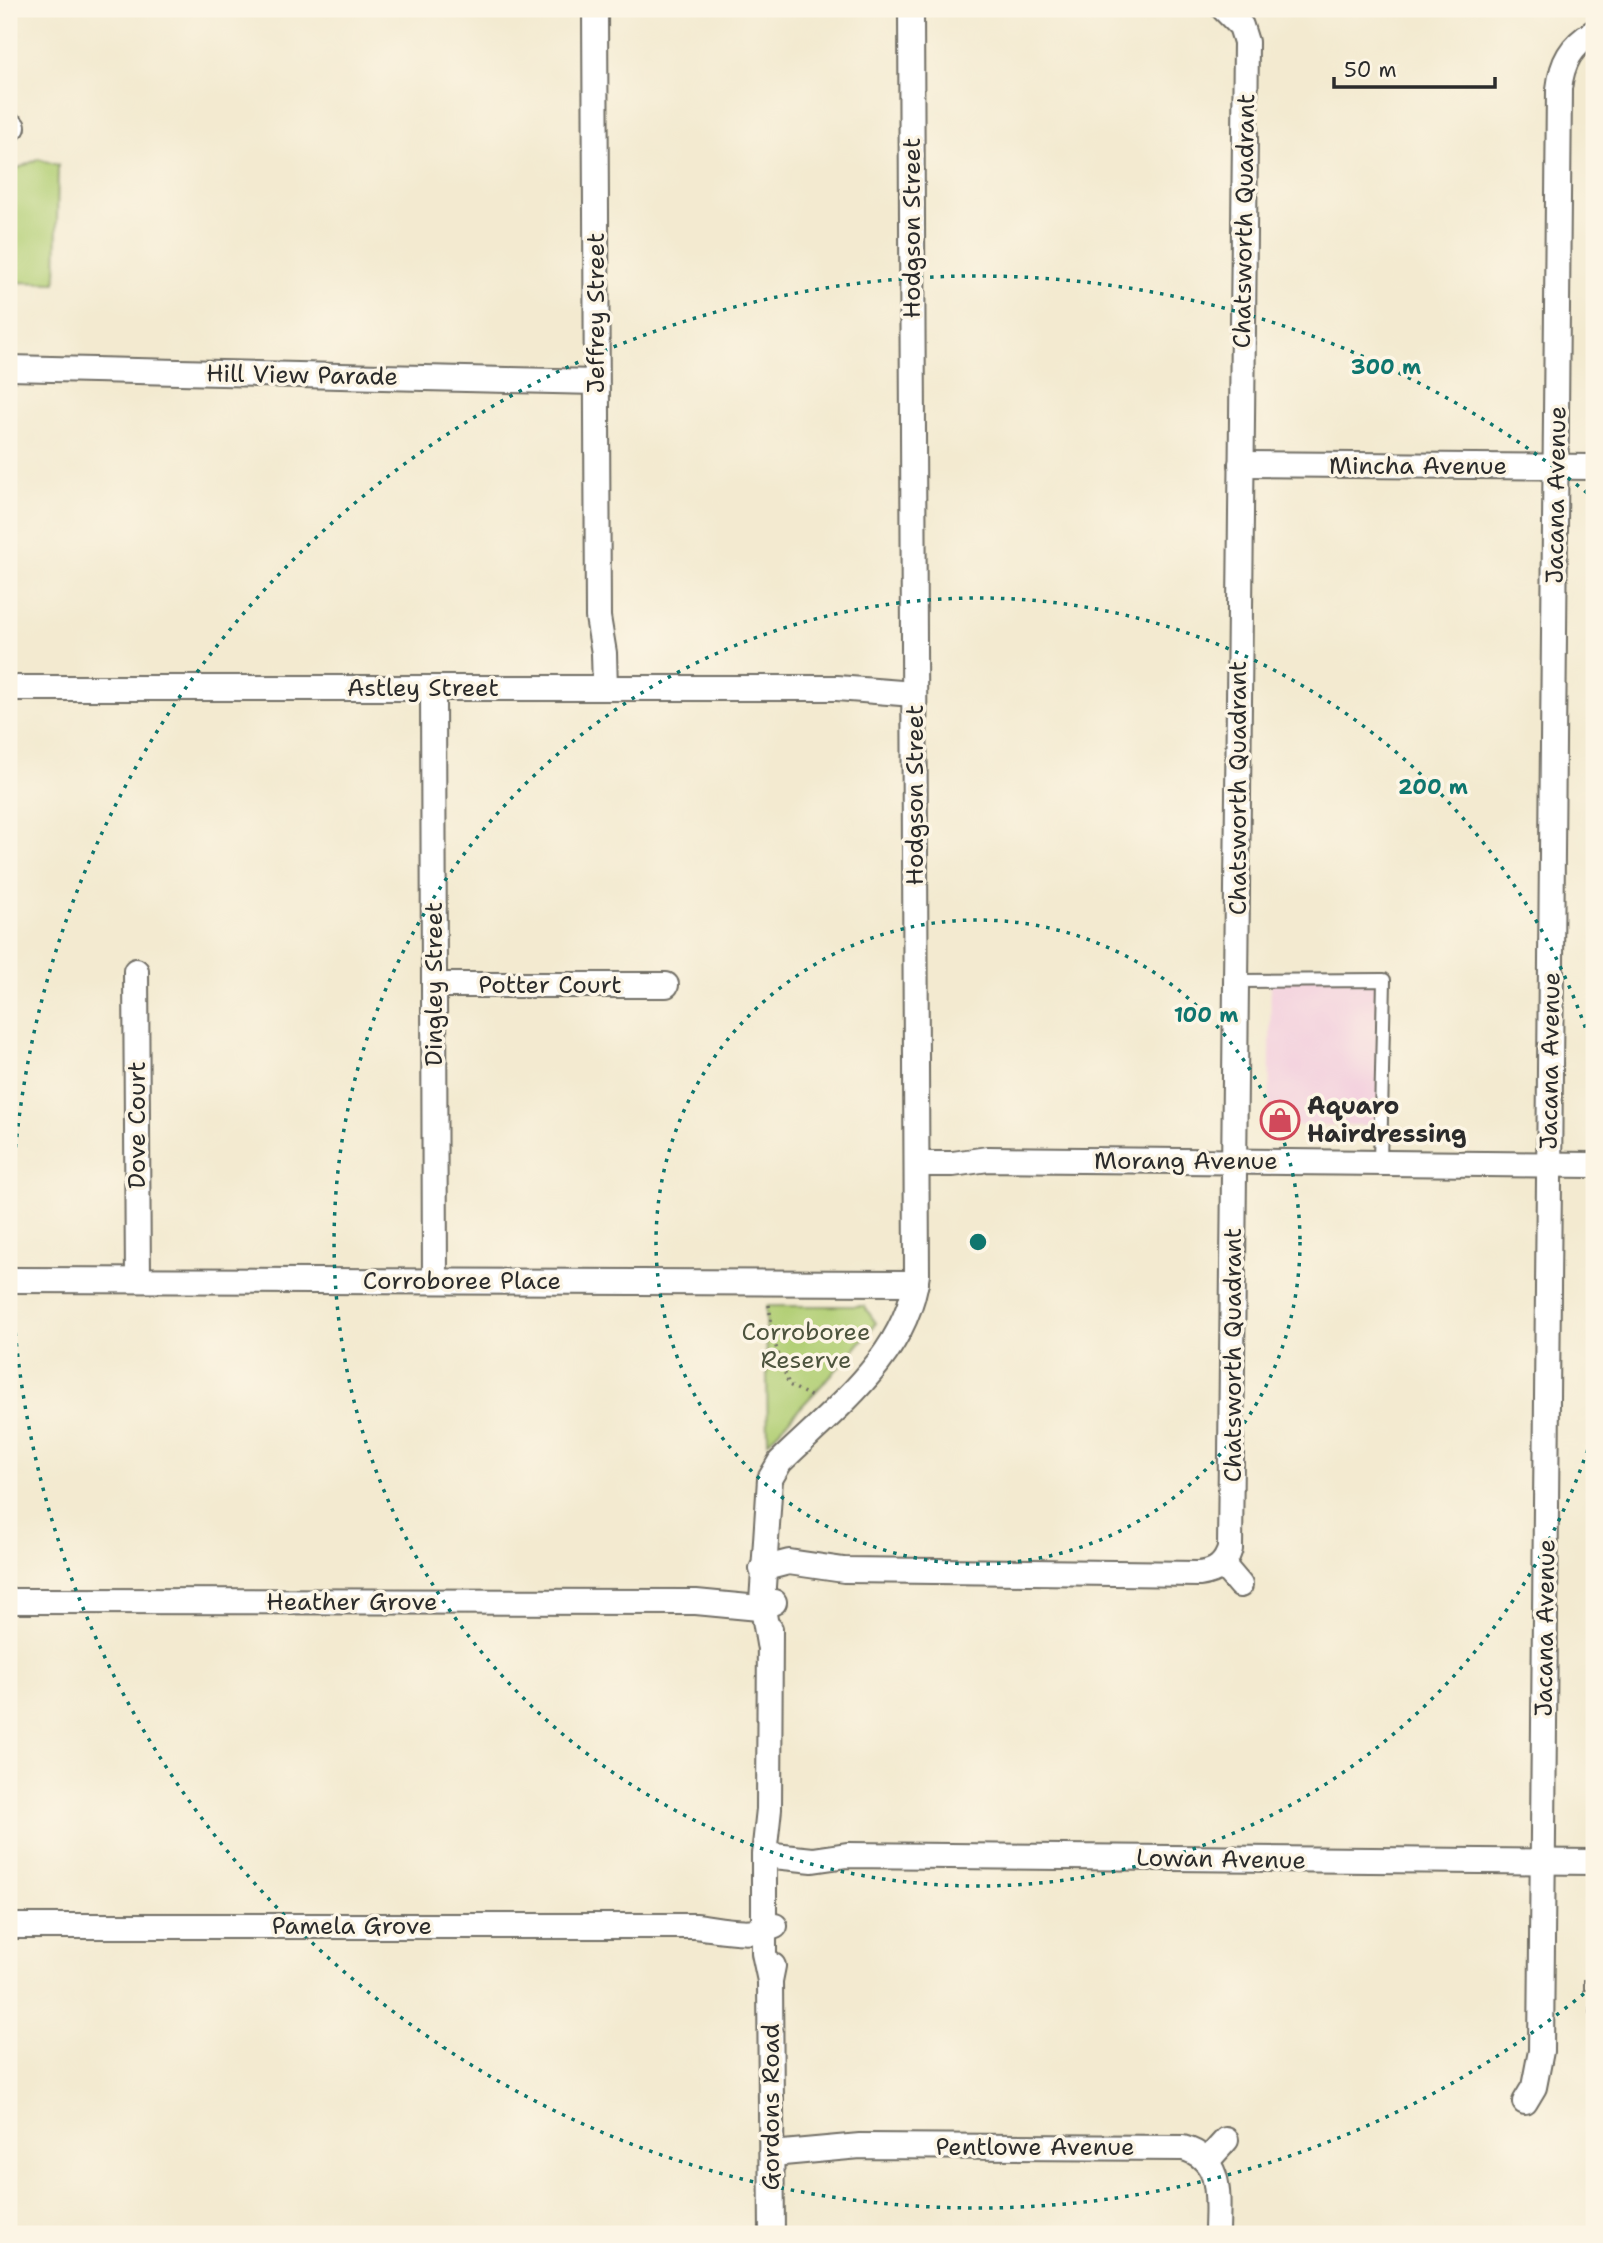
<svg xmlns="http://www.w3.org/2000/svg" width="1603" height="2243" font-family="'Shantell Sans',sans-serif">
<rect width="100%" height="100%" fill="#fcf5e5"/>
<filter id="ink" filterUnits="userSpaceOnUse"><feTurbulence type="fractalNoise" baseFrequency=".0143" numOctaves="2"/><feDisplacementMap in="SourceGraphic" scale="14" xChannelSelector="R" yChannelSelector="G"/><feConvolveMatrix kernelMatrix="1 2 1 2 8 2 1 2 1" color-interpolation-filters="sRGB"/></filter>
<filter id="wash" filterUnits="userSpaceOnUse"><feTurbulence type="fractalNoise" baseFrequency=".00686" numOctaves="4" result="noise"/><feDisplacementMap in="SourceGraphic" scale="28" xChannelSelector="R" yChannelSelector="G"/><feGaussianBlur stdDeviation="1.57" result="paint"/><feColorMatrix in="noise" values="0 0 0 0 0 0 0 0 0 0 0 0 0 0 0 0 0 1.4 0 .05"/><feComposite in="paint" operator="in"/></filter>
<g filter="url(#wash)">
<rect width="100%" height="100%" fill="#f3ead0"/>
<!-- built -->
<polygon fill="#f3cfde" points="1271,975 1387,976 1386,1125 1269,1126"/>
<!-- green -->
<g fill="#b2cf76" stroke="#6e7d50" stroke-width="2">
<polygon points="38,159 58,165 56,283 9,282 9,168 19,168"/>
<polygon points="766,1306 864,1306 876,1323 849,1356 768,1442"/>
</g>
<g id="blocks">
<!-- building -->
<polygon fill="#d493ba" points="1588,1956 1594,1956 1594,2013 1590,2013 1590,1990 1584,1990 1584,1980 1588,1980"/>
</g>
</g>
<g filter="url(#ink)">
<use href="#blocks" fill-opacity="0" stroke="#716e65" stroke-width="2"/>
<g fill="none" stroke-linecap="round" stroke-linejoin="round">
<defs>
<polyline id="service" points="1236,981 1384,980 1380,1163"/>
<g id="minor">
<polyline points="595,9 598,617 604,653 605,688"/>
<polyline points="9,127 13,127"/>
<polyline points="9,368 596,382"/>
<polyline points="1241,464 1594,467"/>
<polyline points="9,688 837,688 914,694"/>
<polyline points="433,688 435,1281"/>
<polyline points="136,971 138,1280"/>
<polyline points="434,985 666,985"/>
<polyline points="917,1164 953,1164 988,1159 1594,1165"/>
<polyline points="9,1280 916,1283"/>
<polyline points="1223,1565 1240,1585"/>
<path d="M762,1569L789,1562L844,1570L1199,1574C1216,1572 1225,1565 1230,1549L1246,42L1241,26L1224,9"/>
<polyline points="9,1601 696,1602 759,1608 774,1602"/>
<path d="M769,1644L762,1602L770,1479L780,1462C835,1408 907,1356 917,1274L911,9"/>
<polyline points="764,1855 813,1860 847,1855 1594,1862"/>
<path d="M9,1926H695C721,1929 751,1937 775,1926"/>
<polyline points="770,1981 764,1953 764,1855 769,1809 770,1629"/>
<path d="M1525,2102L1534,2087L1541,2051L1559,89C1562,62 1571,46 1594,32"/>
<path d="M772,2154L860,2146L1183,2148C1225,2159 1217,2200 1217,2234"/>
<polyline points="1207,2161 1226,2140"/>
<polyline points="772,2234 770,1981 773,1966"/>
</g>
</defs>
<!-- service casing -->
<use href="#service" stroke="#716e65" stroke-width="16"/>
<!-- minor casing -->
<use href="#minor" stroke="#716e65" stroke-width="28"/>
<!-- path -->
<polyline stroke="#716e65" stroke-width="3.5" stroke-dasharray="2 5" stroke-linecap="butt" points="769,1305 774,1341 789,1385 814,1398"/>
<!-- service -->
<use href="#service" stroke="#fff" stroke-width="12"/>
<!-- minor -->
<use href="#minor" stroke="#fff" stroke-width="24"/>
</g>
</g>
<!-- distance rings -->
<g fill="none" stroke="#0f766e" stroke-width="3.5" stroke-dasharray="3.5 7">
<circle cx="978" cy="1242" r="322"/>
<path d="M1594 1430A644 644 0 1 1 1594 1054"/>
<path d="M1592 1987A966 966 0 1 1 1592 497"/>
</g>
<!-- icons -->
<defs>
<symbol id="shop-ring" viewBox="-11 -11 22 22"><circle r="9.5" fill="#fcf5e5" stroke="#d1495b" stroke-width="1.5"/><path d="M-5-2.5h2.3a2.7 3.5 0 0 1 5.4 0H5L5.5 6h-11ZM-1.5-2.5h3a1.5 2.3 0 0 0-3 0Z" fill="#d1495b"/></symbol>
</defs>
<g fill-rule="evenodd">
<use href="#shop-ring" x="1258" y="1098" width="44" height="44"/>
</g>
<g text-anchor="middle" stroke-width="7" stroke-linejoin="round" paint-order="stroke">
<!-- street labels -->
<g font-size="24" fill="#2b2b2b" stroke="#fcf5e5">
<text transform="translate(1244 221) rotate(-89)" y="8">Chatsworth Quadrant</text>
<text transform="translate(912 228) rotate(-90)" y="8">Hodgson Street</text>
<text transform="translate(596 313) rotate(-90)" y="8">Jeffrey Street</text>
<text transform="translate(302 375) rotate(1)" y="8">Hill View Parade</text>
<text x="1418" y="474">Mincha Avenue</text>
<text transform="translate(1556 495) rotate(-89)" y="8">Jacana Avenue</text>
<text x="423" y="696">Astley Street</text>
<text transform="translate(1238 788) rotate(-90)" y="8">Chatsworth Quadrant</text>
<text transform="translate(915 795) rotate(-90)" y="8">Hodgson Street</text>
<text transform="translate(434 984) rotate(-90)" y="8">Dingley Street</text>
<text x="550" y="993">Potter Court</text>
<text transform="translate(1550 1061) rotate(-89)" y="8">Jacana Avenue</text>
<text transform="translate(137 1125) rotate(-90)" y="8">Dove Court</text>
<text x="1186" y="1169">Morang Avenue</text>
<text x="462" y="1289">Corroboree Place</text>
<text transform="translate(1233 1355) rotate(-90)" y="8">Chatsworth Quadrant</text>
<text x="352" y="1610">Heather Grove</text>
<text transform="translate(1545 1628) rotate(-89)" y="8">Jacana Avenue</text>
<text transform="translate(1221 1859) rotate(1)" y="8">Lowan Avenue</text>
<text x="352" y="1934">Pamela Grove</text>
<text transform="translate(771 2107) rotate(-90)" y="8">Gordons Road</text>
<text x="1035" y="2155">Pentlowe Avenue</text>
</g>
<!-- poi labels -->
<g font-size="24" font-weight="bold" fill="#2b2b2b" stroke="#fcf5e5" text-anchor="start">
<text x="1307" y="1114">Aquaro<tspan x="1307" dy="28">Hairdressing</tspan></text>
</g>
<!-- park labels -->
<g font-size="24" fill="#4d543e" stroke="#fcf5e5">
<text x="806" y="1340">Corroboree<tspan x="806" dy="28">Reserve</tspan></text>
</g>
</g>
<circle cx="978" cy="1242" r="10" fill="#0f766e" stroke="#fcf5e5" stroke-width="3.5"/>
<g font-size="21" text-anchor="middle" font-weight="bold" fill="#0f766e" stroke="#fcf5e5" stroke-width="7" stroke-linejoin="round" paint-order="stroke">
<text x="1386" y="374">300 m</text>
<text x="1433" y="794">200 m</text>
<text x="1206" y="1022">100 m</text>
</g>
<!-- margin -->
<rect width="1603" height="2243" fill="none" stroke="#fcf5e5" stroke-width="35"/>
<!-- scale -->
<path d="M1334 77v10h161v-10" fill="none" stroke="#2b2b2b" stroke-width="3.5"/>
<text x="1344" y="77" font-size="21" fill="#2b2b2b" stroke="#fcf5e5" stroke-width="5" paint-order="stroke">50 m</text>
</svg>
